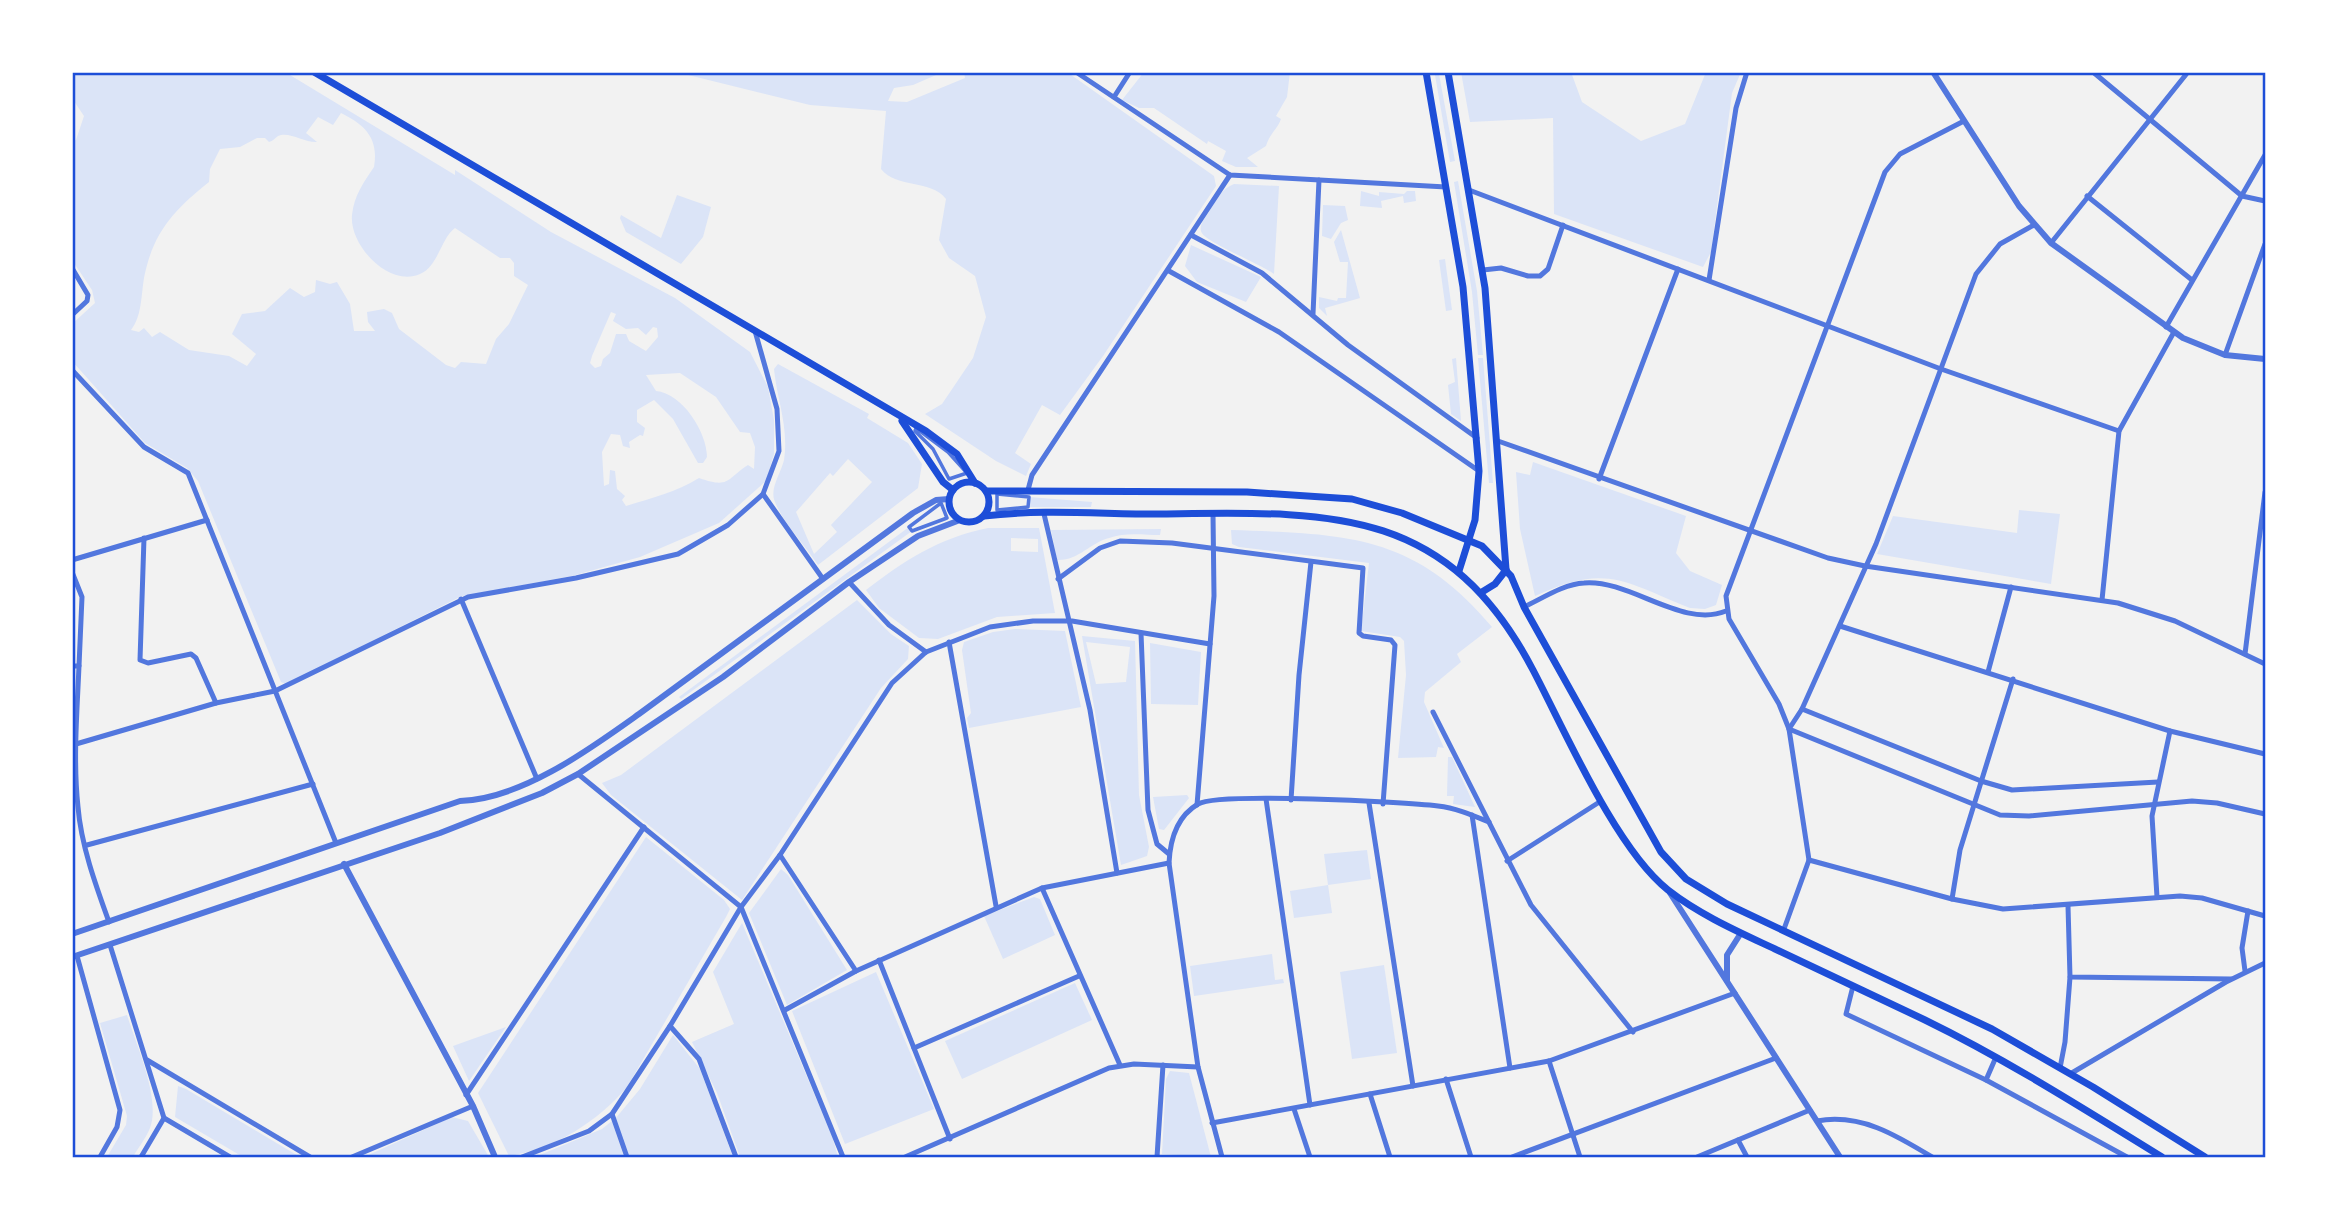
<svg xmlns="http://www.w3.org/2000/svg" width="2337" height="1229" font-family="Bitter,serif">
<rect width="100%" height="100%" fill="#f2f2f2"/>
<!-- green -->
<g fill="#dbe4f7" fill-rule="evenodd">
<path d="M72,72H285L455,175V170L551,232L675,298L750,352L768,387L774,420V454L766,481L719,523L640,557L572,576L462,596L286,684L281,682L198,481L187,468L145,443L72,361V324L95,303L92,290L72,260V141L76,140L84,116L72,98ZM341,113C365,125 379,138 374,167C364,182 354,195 352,215C349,245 389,288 420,274C438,267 441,238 455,228L500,258H510L514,263V276L528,285L509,324L496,339L486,364L461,362L455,368L446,365L399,329L392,313L384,309L367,312L368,322L375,331H354L350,304L337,282L330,284L316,280L315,292L304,297L290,288L265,311L242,314L232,334L256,354L247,366L229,356L189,350L160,332L152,337L144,328L139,332L131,330C142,316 141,296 144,278C153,232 174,210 209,182L210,169L220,149L240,147L257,138H265L269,142C273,141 275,138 278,136C289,131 305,143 317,142L306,133L318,117L333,125ZM611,312L616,314L613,321L626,329L638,328L646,335L653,327L657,328L658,337L646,351L629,341L626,334H616L610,353L603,359L601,366L595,368L590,363L592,356ZM680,373L716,397L740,432L750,433L755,447L754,469L748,465C726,479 730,489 699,478C676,492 652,498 626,506L622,500L625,496L617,489L615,471L610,470L609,484L604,486L602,452L611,434L620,435L623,446L630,448L629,442L640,435L643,436L645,428L637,422V410L654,400L673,419L698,463H703L707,457C707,432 682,393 656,391L646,375Z"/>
<path d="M676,72H943L913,85L894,88L888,101L907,102L965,78L964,72H1067L1214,176L1216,186L1103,356L1060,415L1042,405L1015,453L1031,464L1026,476L996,461L925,414L942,404L973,358L986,317L975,276L949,258L939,240L946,199C931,179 897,189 881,169L886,111L810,105Z"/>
<path d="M1144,72H1290L1287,97L1276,116L1281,119C1277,130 1270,133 1266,146L1247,158L1258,167H1236L1222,161L1226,151L1208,141L1207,144L1154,108H1139L1122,100Z"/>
<polygon points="1461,72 1571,72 1582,102 1641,141 1685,124 1706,72 1741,72 1732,93 1711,252 1703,267 1554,214 1553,118 1470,122"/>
<polygon points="1439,74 1455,161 1450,162 1435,75"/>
<polygon points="1458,181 1477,291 1483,355 1478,355 1472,292 1454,182"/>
<path d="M1234,184L1279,186L1274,274C1261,264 1202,241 1201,231C1199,224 1206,217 1209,212C1216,200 1221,189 1234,184Z"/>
<polygon points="1361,191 1379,196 1379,192 1404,194 1407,191 1415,191 1416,201 1404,203 1403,196 1381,201 1382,208 1360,206"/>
<polygon points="677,195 711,207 703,237 681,264 626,232 620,218 621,215 661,238"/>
<polygon points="1323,205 1345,206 1348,220 1341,223 1331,239 1322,236"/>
<polygon points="1341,230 1360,298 1325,308 1327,316 1319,308 1319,297 1337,301 1338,298 1346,298 1348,262 1340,262 1334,242"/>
<polygon points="1191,245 1261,277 1246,302 1197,282 1185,266"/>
<polygon points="1445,259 1452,310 1446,311 1439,260"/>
<polygon points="1456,358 1461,421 1451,414 1448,385 1455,382 1452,359"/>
<polygon points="1478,358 1483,358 1493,483 1489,483"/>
<path d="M778,364L869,414L867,418L908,443L922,464L918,488L818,565C805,545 784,524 775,502C769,489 781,473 784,460C789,427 777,400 774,369ZM848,459L872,482L831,525L837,532L814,554L796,512L830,473L833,476Z"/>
<path d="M1533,462L1686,516L1676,553L1690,571L1722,585L1716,605L1705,609L1690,608C1623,581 1606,563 1535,596L1520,529L1516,472L1530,475Z"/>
<polygon points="1029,497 1092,502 1091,507 1028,507"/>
<polygon points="2019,510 2060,514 2051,584 1877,554 1893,516 2017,533"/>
<polygon points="909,527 912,531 681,699 679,697"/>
<path d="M988,528H1039L1055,613L997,617L938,639L919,638L879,608L866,590C905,560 939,538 988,528ZM1011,538L1038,539V552L1011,551Z"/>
<path d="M1161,529L1160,535C1144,535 1125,532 1109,538C1090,543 1078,561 1057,560L1051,530Z"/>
<path d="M1231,530C1344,534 1414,533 1492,627L1457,654L1461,662L1425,692L1424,702L1444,748L1438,747L1436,757L1398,758L1406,675L1404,641L1400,637L1361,631L1369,563L1239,547L1232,544Z"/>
<polygon points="857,600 891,634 909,646 908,659 881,688 742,900 611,795 602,783 621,775"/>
<polygon points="1015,629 1065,631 1081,707 969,728 967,718 971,713 962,650 964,642 993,632"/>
<path d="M1082,636L1135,641L1139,795L1149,847L1147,856L1121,865ZM1086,642L1130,647L1126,682L1096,684Z"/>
<polygon points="1150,643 1201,652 1198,705 1151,704"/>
<polygon points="1448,757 1452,757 1475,807 1453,804 1454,796 1447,796"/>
<polygon points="1187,795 1189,798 1164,830 1159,829 1153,797"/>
<path d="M646,837L724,900L730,909L726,917L627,1087C597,1122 556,1148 509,1156L478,1093Z"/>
<polygon points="1367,850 1371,879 1328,885 1332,913 1294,918 1290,891 1328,885 1324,854"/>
<polygon points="781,869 788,875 847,970 787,1005 749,913"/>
<polygon points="1034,897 1040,899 1055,935 1003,959 984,916"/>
<polygon points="742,923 832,1136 838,1157 740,1157 717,1093 692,1042 734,1024 713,972"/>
<polygon points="1272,954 1275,980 1283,979 1284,983 1194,996 1190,966"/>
<polygon points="1384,965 1397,1053 1352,1059 1340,972"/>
<polygon points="876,972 934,1109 845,1144 792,1011"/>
<polygon points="1075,983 1092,1020 962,1079 945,1041"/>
<path d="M127,1015C136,1044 161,1099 150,1128C146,1138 138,1148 133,1157H107L126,1125L127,1116L100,1023Z"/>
<polygon points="506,1027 469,1081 453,1046"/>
<polygon points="673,1035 700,1069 733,1157 629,1157 615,1119 640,1089"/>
<polygon points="1170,1071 1189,1073 1211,1157 1162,1154 1166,1079"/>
<polygon points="178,1086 186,1089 300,1157 243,1157 175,1117"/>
<polygon points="452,1117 468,1121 489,1157 364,1157"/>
<polygon points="612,1121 624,1157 535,1157 602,1129"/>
</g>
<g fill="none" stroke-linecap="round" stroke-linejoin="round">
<!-- pedestrian -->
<g stroke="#5277de" stroke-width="3.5">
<polygon points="916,428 948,452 967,473 949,479 933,449 915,431"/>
<polygon points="997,494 1029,497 1028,507 997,510"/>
<polygon points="941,503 947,518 912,531 909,527"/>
</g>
<!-- minor -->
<g stroke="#5277de" stroke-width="5">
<polyline points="1076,72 1230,175 1446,187"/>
<polyline points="2093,72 2242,196 2265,201"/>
<polyline points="1114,97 1130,72"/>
<polyline points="1469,190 1941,369 2119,431"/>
<polyline points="2087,196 2192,280"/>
<polyline points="2034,225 2000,244 1976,274 1876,544 1802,709 1789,729 2000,815 2029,816 2192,801 2217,803 2265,814"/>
<polyline points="1191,235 1262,273 1348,345 1477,438"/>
<polyline points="2051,243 2188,72"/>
<polyline points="72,268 88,295 87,301 72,315"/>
<polyline points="1483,270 1501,268 1528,276 1540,276 1548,269 1563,225"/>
<polyline points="1169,271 1279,332 1479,471"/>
<polyline points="1709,280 1736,108 1747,72"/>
<polyline points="1313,314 1319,180"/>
<polyline points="2166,327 2265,155"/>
<polyline points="2225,355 2265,244"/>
<polyline points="72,370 144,447 188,473 336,843"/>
<polyline points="1498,441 1828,558 1865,566 2118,603 2175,621 2265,664"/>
<polyline points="1599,479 1678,269"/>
<polyline points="1028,490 1032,475 1230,175"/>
<polyline points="763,494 823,579"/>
<polyline points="1044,514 1090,710 1117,873"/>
<polyline points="144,538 140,660 148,663 191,654 196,658 216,703"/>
<polyline points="72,560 207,520"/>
<polyline points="72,572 82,597 79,666"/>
<polyline points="1058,579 1100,548 1120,541 1172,543 1363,568 1359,633 1363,636 1391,640 1395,645 1383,804"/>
<polyline points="849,582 889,625 926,652"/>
<polyline points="461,599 537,779"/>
<polyline points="2102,600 2119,431 2174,332"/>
<path d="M1524,607C1543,598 1564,584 1584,583C1630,579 1682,629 1726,611"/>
<polyline points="1840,626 2170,731 2265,754"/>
<polyline points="1141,633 1148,810 1157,844 1169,854"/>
<polyline points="949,642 996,906"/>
<polyline points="2245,654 2265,492"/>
<path d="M72,666H79C77,713 73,760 78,807C81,845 96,886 109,922"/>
<polyline points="1988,672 2011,587"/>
<polyline points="1802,709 1981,781 2012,790 2158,782"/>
<polyline points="1433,712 1531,905 1633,1032"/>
<polyline points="76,744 216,703 275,691 468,597 576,578 678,554 728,525 763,494 779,451 777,409 755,331"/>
<polyline points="578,774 741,907 843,1157"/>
<polyline points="1266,799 1310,1105"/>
<polyline points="1291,800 1299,675 1311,562"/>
<polyline points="1369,803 1413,1086"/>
<polyline points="1197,805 1214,596 1213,514"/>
<polyline points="1472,815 1510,1068"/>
<polyline points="87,845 313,784"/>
<polyline points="780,855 856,971"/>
<polyline points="1809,860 1952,899 2003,909 2180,896 2202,898 2265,916"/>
<polyline points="1507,861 1601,801"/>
<polyline points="1042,888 1120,1065"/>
<polyline points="2157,897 2152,816 2170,731"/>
<polyline points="1952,899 1960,850 2013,679"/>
<polyline points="2068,906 2070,977 2231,979"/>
<polyline points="1784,929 1809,860 1789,729 1779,704 1729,619 1726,596 1885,172 1900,154 1964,121"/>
<polyline points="110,945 164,1118 141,1157"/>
<polyline points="77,956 120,1110 117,1127 100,1157"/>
<polyline points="879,960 950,1139"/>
<polyline points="2245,971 2242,948 2248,911"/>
<polyline points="1853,986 1846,1014 1986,1080 2127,1157"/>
<polyline points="785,1010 856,971 1042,888 1169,863"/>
<polyline points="670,1026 699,1059 736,1157"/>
<polyline points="914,1048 1079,976"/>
<polyline points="147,1060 310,1157"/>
<polyline points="1549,1061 1580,1157"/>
<polyline points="2060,1068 2065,1042 2070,977"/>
<polyline points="2070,1074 2226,982 2265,963"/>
<polyline points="1446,1079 1471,1157"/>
<polyline points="1986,1080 1996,1057"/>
<polyline points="1370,1094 1390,1157"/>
<polyline points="466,1095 644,827"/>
<polyline points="1294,1109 1310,1157"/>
<polyline points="612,1114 627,1157"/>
<polyline points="164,1118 230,1157"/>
<path d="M1817,1121C1860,1113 1896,1135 1932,1157"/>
<polyline points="1212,1123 1549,1061 1735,993"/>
<polyline points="1738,1140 1747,1157"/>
<polyline points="352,1157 473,1106"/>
<polyline points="522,1157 589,1131 612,1114 670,1026 741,907 780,855 892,683 926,652 990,627 1033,621 1072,621 1210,644"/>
<polyline points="905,1157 1109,1068 1134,1064 1198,1067"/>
<polyline points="1157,1157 1163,1065"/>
<path d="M1222,1157L1198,1067L1169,863C1170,840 1176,817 1198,804C1218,792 1404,802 1438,806C1456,808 1472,815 1489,822"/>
<polyline points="1512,1157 1776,1058"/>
<polyline points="1697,1157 1810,1110"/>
</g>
<!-- tertiary -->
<g stroke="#5277de" stroke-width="6">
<polyline points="1933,72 2019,206 2051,243 2183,338 2225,355 2265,359"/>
<polyline points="344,864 473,1106 495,1157"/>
<polyline points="1670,893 1840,1157"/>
<path d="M72,934L460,801C522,799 590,749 639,714L913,513L936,500L949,499"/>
<polyline points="72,957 440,833 542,793 578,774 723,677 849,582 918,536 960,520"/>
<polyline points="1727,980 1727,955 1741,933"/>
</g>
<!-- secondary -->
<g stroke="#1d4ed8" stroke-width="7">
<polyline points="314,72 926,431 957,454 975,483"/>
<polyline points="1426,72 1463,287 1479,471 1475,520 1459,571"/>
<polyline points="1448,72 1485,288 1506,569"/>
<polyline points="902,421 943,482 953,490"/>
<circle cx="969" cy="502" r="20"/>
<polyline points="986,491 1247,492 1352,499 1402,513 1482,546 1511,576 1524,607 1661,852 1686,879 1727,904 1992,1029 2093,1087 2205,1157"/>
<path d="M984,516C1041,509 1100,514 1157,514C1324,512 1445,502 1533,670C1565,731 1616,849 1668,890C1700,915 1739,932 1775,949C1825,973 1875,996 1925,1020C2007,1060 2084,1109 2162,1157"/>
<polyline points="1482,592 1495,584 1506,570"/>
</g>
</g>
<!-- border -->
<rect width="2337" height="1229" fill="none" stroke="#ffffff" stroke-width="147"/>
<rect x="74" y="74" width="2190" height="1082" fill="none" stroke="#1d4ed8" stroke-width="2.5"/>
</svg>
